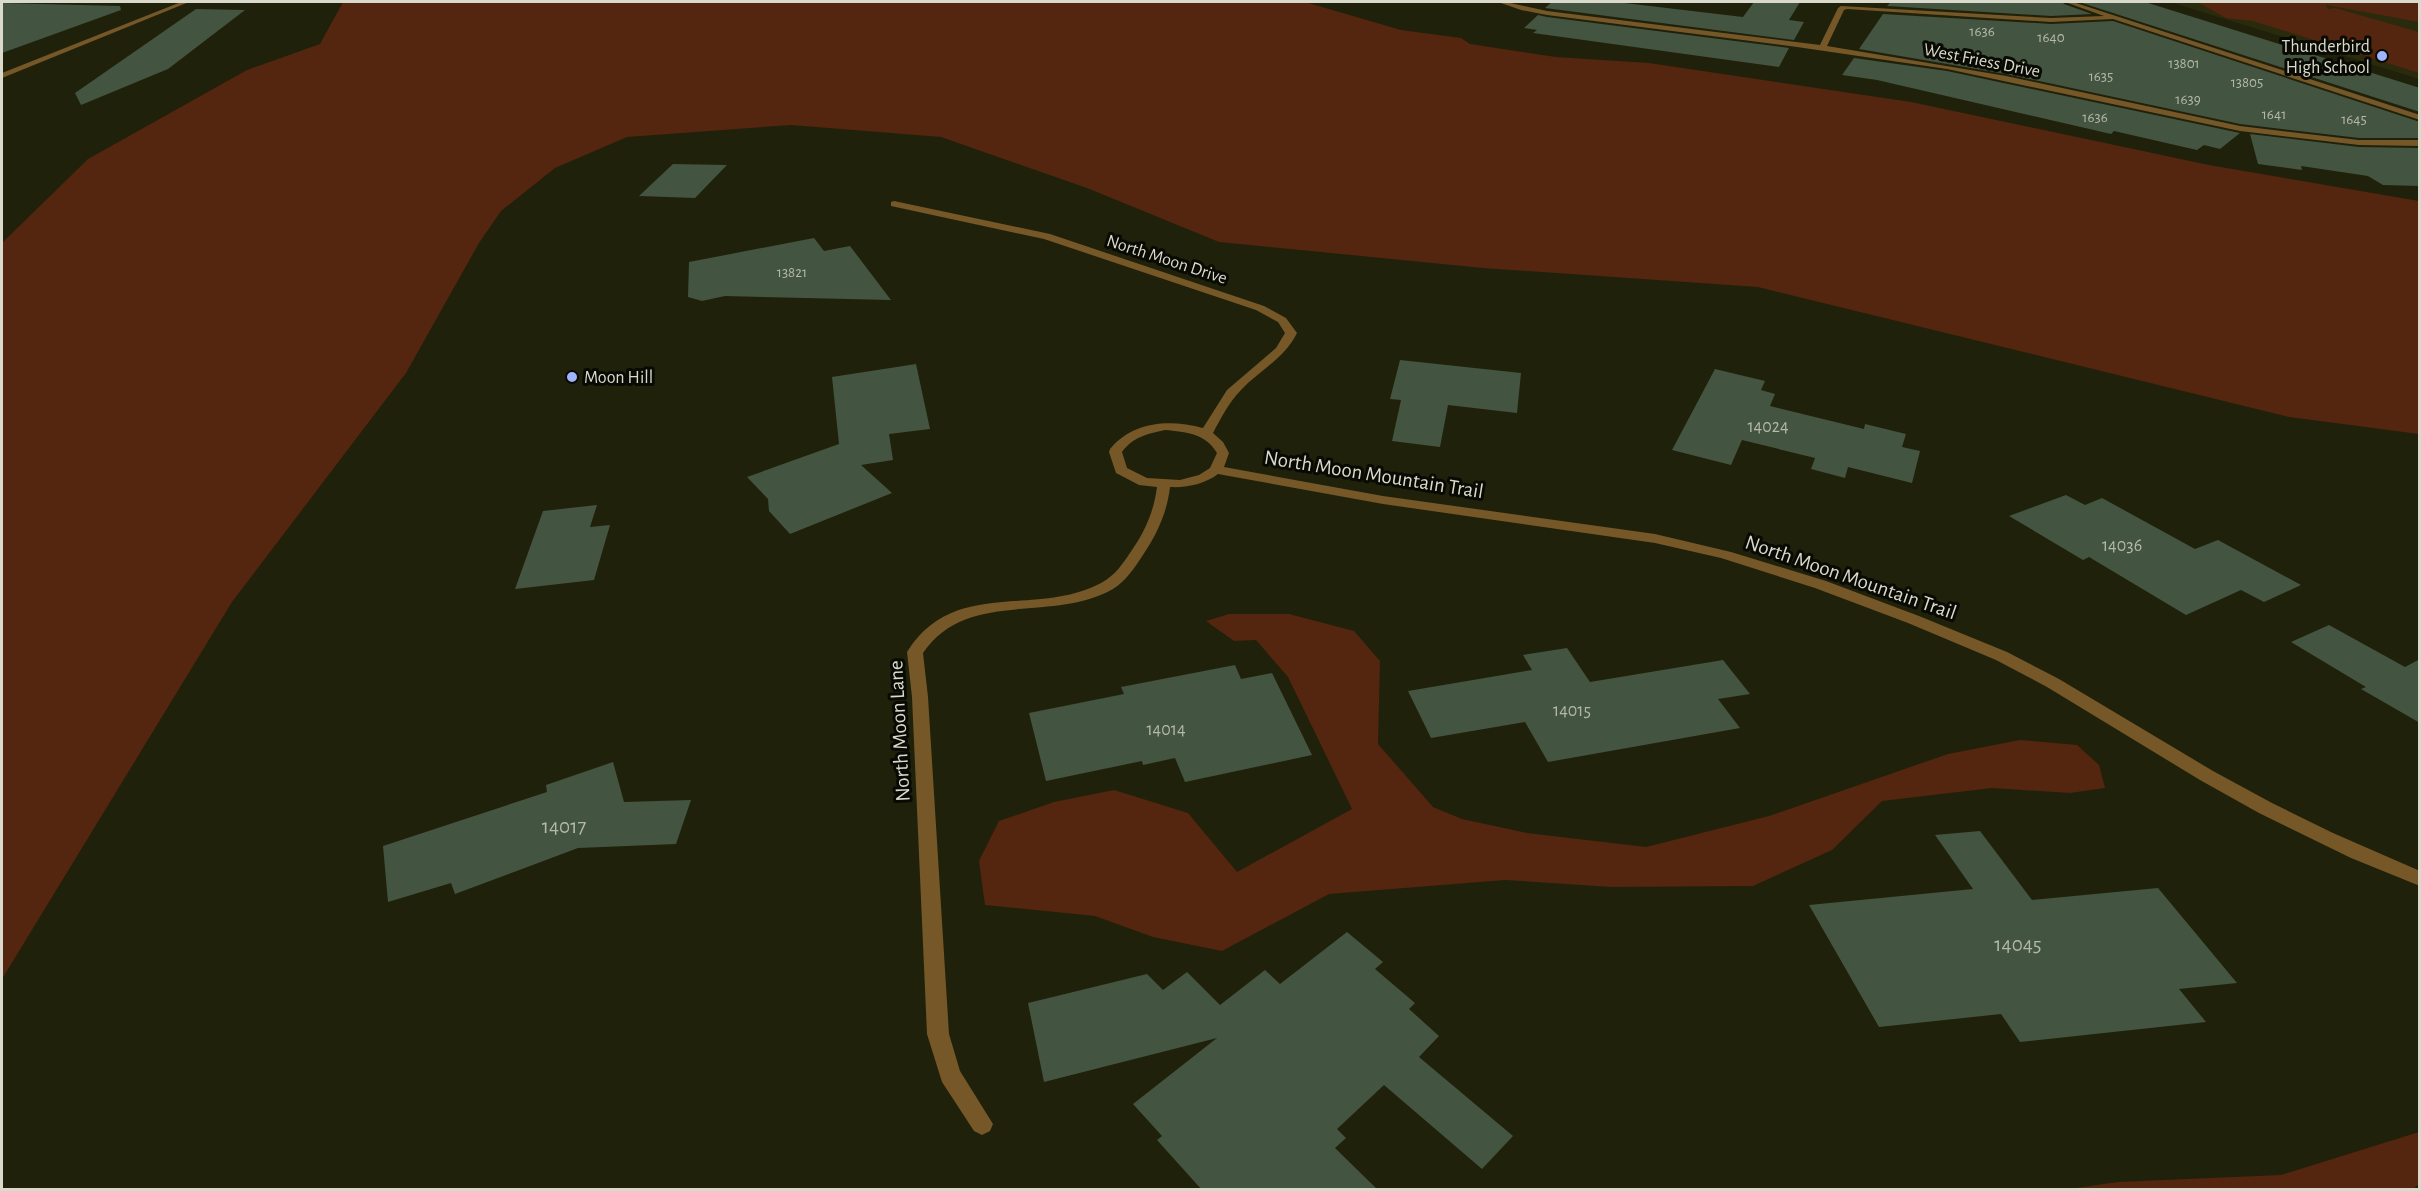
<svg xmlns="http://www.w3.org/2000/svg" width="2421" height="1191" font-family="'Alegreya Sans',sans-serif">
<rect width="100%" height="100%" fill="#20210a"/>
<!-- built -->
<polygon fill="#2a2a0c" points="2170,2 2419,2 2419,79"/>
<!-- green -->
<g fill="#54250f">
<polygon points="343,2 1305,2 1401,30 1461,38 1470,44 1556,57 1649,63 1911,102 2209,165 2419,201 2419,434 2289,417 1758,287 1483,268 1219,242 1087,188 941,137 791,125 627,137 555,168 501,211 479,243 406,373 232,602 2,979 2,243 88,159 247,70 320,44"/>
<polygon points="2197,2 2419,2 2419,22 2326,5 2328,9 2335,8 2419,32 2419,73 2253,21 2226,18"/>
<polygon points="1229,614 1289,614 1354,631 1380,661 1378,744 1433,807 1462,819 1527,833 1646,847 1769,816 1948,754 2020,740 2077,745 2099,765 2105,788 2070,793 1992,788 1882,801 1832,850 1753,886 1612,887 1505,880 1329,894 1222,951 1153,937 1095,916 985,905 979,861 999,821 1054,802 1114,790 1188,813 1237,872 1352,809 1288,677 1256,640 1234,641 1206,621"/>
<polygon points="2419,1132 2419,1184 2413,1189 2069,1189 2118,1182 2281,1175"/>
</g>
<!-- building -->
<g fill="#435441">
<polygon points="1552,2 1616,2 1743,17 1754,2 1800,2 1789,20 1804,22 1794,40 1545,8"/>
<polygon points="1891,2 2063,2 2064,4 2092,14 2051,16 1887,6"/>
<polygon points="2079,2 2145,2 2420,88 2420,112"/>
<polygon points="2,3 120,6 121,10 2,53"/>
<polygon points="196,9 245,10 168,69 81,105 75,93"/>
<polygon points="1883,14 2051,24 2113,21 2420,122 2420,138 2359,138 2240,124 2006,74 1859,49"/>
<polygon points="1538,15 1547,17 1789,48 1779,67 1533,33 1537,30 1524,28"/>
<polygon points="1854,58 1947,71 2240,133 2220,149 2204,145 2197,150 2114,131 2111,134 1877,80 1842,75"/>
<polygon points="2250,134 2359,147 2420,148 2420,186 2383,185 2368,176 2301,166 2302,170 2258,164"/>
<polygon points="673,164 727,165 695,198 639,196"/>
<polygon points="814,238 824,251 850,246 891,300 725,296 702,301 688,297 689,262"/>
<polygon points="1400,360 1521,373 1517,413 1448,405 1440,447 1392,441 1401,400 1390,399"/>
<polygon points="916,364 930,429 889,434 893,460 861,465 892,493 790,534 769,511 768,499 747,477 839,444 832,377"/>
<polygon points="1715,369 1765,381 1761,390 1775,394 1770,406 1864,429 1865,424 1906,434 1902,447 1920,451 1912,483 1848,467 1845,478 1811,469 1815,458 1742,440 1731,465 1672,450"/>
<polygon points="2066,495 2085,505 2102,498 2195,549 2218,540 2301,585 2264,602 2241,590 2186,615 2089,557 2083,560 2009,516"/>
<polygon points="597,505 590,527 610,525 594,580 515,589 543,511"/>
<polygon points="2329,625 2405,667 2420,659 2420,723 2361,689 2366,687 2291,642"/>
<polygon points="1567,648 1590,682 1723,660 1750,694 1718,699 1740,728 1548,762 1525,722 1431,738 1408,691 1532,670 1523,655"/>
<polygon points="1235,665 1241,679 1272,673 1312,755 1185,782 1175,758 1143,765 1142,761 1046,781 1029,713 1124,694 1121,687"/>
<polygon points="613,762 624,802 691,800 676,844 578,848 455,894 451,883 388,902 383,846 547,792 546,785"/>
<polygon points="1980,831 2032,900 2158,888 2237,983 2179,989 2206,1022 2020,1042 2001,1014 1879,1027 1809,905 1973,889 1935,835"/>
<polygon points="1347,932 1383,962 1375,969 1415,1003 1409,1009 1439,1036 1419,1057 1513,1136 1482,1169 1384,1085 1337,1129 1346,1138 1335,1148 1378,1190 1202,1190 1157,1140 1162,1136 1133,1104 1217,1038 1044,1082 1028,1003 1147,974 1163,990 1187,972 1220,1005 1265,970 1280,984"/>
</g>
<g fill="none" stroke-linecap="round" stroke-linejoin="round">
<!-- minor -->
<g fill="#755728" fill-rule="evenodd">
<polygon points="181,2 189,2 2,78 2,73"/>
<polygon points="1498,2 1506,2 1547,11 1820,45 1838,8 1841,6 2051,18 2104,16 2065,2 2073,2 2420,115 2420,120 2113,19 2051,22 1847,9 1844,10 1827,46 2006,76 2240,126 2359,140 2420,140 2420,146 2359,145 2240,131 1947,69 1797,47 1547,15 1521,10"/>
<path d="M894,201L1050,234L1264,306L1286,318L1297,333C1284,359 1260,370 1241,390C1229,402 1221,418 1213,433L1223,442L1229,453L1224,467L1383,496L1655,534L1731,552L1826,581L1919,616L2007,652L2059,679L2213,771L2272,803L2333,833L2420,871V886L2351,858L2259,813L2200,780L2047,687L1996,660L1908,623L1815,588L1721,558L1655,543L1383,504L1218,474C1205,484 1187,488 1170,487C1167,513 1157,534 1143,555C1135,567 1126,581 1113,589C1052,624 967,588 923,653L928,697L949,1034L960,1071L993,1124L990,1131L982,1135L974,1131L942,1082L927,1034L912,697L907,652C954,577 1036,618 1101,583C1115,576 1124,562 1132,550C1146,530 1154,510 1157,487L1139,485L1116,473L1109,452L1110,449C1133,421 1170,419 1203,428L1227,390L1276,348L1285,333L1278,322L1256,310L1044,239L891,206V202ZM1165,430C1186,432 1205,433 1217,453L1210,468L1199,475L1180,480L1147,478L1127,468L1122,452C1133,437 1147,434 1165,430Z"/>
</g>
</g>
<!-- markers -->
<g fill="#a0b3fd" stroke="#090a03" stroke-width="2">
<circle cx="2382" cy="56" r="6"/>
<circle cx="572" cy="377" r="6"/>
</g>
<g text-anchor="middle" stroke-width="6" stroke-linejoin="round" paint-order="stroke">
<!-- far-number labels -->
<g font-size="15" fill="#b4b8a9">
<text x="1982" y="36">1636</text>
<text x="2051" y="42">1640</text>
<text x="2184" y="68">13801</text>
<text x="2101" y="81">1635</text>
<text x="2247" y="87">13805</text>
<text x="2188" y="104">1639</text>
<text x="2274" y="119">1641</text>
<text x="2095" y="122">1636</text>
<text x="2354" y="124">1645</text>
<text x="792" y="277">13821</text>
</g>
<!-- far-poi labels -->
<g font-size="18" fill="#d9dacc" stroke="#090a03" text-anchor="end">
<text x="2370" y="52">Thunderbird<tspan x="2370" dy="21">High School</tspan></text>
<text x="584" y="383" text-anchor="start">Moon Hill</text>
</g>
<!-- far-street labels -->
<g font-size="18" fill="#d9dacc" stroke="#090a03">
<text transform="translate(1982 60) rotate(11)" y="6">West Friess Drive</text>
<text transform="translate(1167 259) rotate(18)" y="6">North Moon Drive</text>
</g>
<!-- number labels -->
<g font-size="18" fill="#b4b8a9">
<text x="1768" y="432">14024</text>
<text x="2122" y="551">14036</text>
<text x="1572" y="716">14015</text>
<text x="1166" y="735">14014</text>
</g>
<!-- street labels -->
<g font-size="21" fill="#d9dacc" stroke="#090a03">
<text transform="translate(1374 474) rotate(9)" y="7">North Moon Mountain Trail</text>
<text transform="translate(1851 577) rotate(19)" y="7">North Moon Mountain Trail</text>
<text transform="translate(899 731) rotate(-93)" y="7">North Moon Lane</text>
</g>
<!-- near-number labels -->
<g font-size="21" fill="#b4b8a9">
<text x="564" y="833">14017</text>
<text x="2018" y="951">14045</text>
</g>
</g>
<!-- border -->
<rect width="2421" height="1191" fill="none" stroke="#d9dacc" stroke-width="6"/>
</svg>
